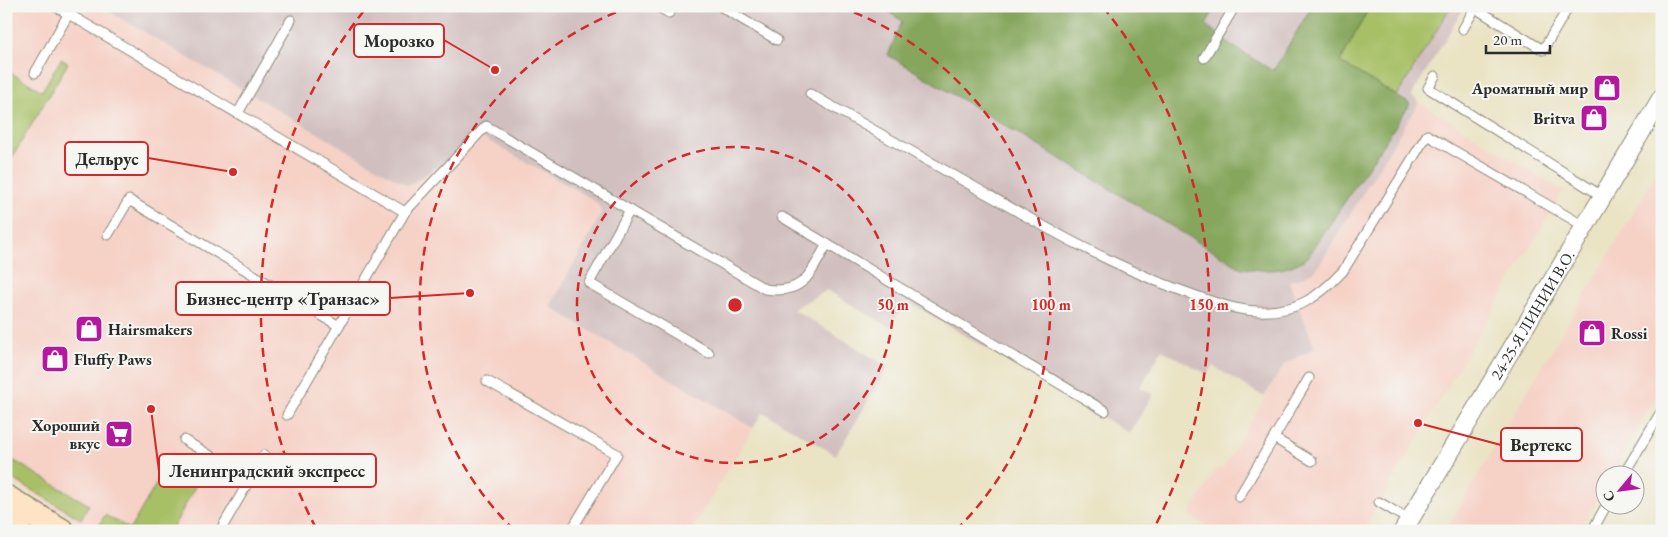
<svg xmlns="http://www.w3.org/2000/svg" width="1668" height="537" font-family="'EB Garamond',serif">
<rect width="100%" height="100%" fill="#f6f6f2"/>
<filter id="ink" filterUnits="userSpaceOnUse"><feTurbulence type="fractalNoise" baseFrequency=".02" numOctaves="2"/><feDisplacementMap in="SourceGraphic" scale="10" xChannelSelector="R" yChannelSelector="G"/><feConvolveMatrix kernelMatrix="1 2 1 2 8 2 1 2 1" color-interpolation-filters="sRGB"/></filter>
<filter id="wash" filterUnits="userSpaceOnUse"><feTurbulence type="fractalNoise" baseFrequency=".0096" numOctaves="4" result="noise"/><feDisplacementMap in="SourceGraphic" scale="20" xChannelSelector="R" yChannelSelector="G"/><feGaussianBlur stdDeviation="1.12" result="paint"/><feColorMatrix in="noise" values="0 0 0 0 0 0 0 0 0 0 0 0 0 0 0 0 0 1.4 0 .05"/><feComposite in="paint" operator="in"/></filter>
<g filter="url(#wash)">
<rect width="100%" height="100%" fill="#eae3c4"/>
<!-- built -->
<g fill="#f6d1c6">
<polygon points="6,6 99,6 408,186 482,137 597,203 601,210 600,216 550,307 753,428 691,531 93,531 6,478"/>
<polygon points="1419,102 1563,191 1363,531 1215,531 1189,515 1217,468 1222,470 1285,364 1315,348 1289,281 1298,279 1316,269"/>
<polygon points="1662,165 1662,388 1611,474 1606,474 1605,485 1579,531 1445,531"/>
</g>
<!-- industrial -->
<polygon fill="#d1bfbf" points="104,6 1465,6 1411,96 1419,102 1316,270 1298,279 1289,281 1315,348 1285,364 1264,397 1213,366 1207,374 1162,350 1140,387 1153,395 1129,433 907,301 889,327 827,290 793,309 888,367 836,455 763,412 753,428 550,307 600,216 601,210 597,203 590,198 482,137 408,186 103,8"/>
<!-- green -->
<g fill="#a7c066" stroke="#697648">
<polygon points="1370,6 1451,6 1397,96 1340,62"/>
<polygon points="61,59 68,63 6,168 6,70 42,91"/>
<polygon points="6,456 89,505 81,519 6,475"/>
<polygon points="170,460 200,478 171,531 100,531 97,529 105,515 130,529"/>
</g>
<!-- forest -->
<path fill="#85a65b" stroke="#586843" d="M880,6H1216L1206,25L1234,47L1273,71L1312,6H1370L1340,62L1410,104L1308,257C1285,273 1269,271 1241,268L888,55L902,21Z"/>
</g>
<g filter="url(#ink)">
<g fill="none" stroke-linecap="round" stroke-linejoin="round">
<defs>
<g id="service">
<polyline points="55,6 405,212 287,415"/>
<polyline points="657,6 669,13 673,6"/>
<polyline points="720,6 777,40"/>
<polyline points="1463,29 1475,8 1543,50 1569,6"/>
<polyline points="1204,58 1235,6"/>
<polyline points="35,73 73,6"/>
<polyline points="1435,76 1428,88 1602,196"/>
<path d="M810,94C868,127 926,160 985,193C1048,229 1109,264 1177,289C1203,298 1230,310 1257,311C1296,313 1318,298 1343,271L1427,135L1584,226"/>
<polyline points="238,113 291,20"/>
<polyline points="630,210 589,283 709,353"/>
<path d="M405,212L486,126L765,289C804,295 810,274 827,244"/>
<polyline points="782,217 1105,411"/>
<polyline points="108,235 129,200 339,326"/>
<polyline points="487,381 617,454 571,531"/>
<polyline points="1274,438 1312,461"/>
<polyline points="184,440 250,479"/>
<polyline points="1624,474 1662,410"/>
<polyline points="1239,497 1309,378"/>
<polyline points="1379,502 1409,520"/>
<polyline points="220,531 264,455"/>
<polyline points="1592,531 1607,504"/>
</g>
<g id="minor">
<path id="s1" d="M1403,531L1662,97"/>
</g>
<g id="secondary">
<polyline points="6,498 61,531"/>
<polyline points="6,524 18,531"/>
</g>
</defs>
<!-- service casing -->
<use href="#service" stroke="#8a8778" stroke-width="11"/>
<!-- minor casing -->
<use href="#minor" stroke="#8a8778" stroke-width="20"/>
<!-- secondary casing -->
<use href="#secondary" stroke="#8a8778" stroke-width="28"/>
<!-- service -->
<use href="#service" stroke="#fff" stroke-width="9"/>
<!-- minor -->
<use href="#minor" stroke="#fff" stroke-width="18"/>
<!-- secondary -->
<use href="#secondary" stroke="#fee4c5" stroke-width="25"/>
</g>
</g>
<!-- distance rings -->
<g fill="none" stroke="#d62828" stroke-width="2.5" stroke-dasharray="9 6">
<circle cx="735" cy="305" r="158"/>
<path d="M514 530A316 316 0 0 1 630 7M840 7A316 316 0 0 1 956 530"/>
<path d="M316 528A474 474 0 0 1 367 7M1103 7A474 474 0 0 1 1154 528"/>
</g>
<!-- icons -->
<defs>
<symbol id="shop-square" viewBox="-11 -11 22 22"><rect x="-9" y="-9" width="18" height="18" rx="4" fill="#b5179e" stroke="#f6f6f2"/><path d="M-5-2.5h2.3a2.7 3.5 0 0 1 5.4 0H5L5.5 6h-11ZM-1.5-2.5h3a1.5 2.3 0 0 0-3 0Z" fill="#fff"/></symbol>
<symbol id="supermarket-square" viewBox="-11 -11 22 22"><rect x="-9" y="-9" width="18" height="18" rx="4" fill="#b5179e" stroke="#f6f6f2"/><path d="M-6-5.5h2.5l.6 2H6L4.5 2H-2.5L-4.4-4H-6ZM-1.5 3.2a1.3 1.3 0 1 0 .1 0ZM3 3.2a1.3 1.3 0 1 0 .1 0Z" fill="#fff"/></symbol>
</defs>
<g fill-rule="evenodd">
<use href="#shop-square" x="1591" y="72" width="32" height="32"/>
<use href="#shop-square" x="1578" y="102" width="32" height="32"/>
<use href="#shop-square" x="73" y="313" width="32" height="32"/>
<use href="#shop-square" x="1576" y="317" width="32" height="32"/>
<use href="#shop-square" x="39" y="343" width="32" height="32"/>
<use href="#supermarket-square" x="103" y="418" width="32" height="32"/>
</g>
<g text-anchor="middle" stroke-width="4" stroke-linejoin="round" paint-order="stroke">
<!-- poi labels -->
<g font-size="16" font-weight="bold" fill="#2b2b2b" stroke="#f6f6f2" text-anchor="end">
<text x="1588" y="94">Ароматный мир</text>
<text x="1575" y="124">Britva</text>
<text x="108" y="335" text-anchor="start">Hairsmakers</text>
<text x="1611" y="339" text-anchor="start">Rossi</text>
<text x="74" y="365" text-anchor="start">Fluffy Paws</text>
<text x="100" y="431">Хороший<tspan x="100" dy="18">вкус</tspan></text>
</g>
<!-- street labels -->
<g font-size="16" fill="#2b2b2b" stroke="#f6f6f2">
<text dy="6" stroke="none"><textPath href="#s1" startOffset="252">24-25-Я ЛИНИИ В.О.</textPath></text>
</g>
</g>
<circle cx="735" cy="305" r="8" fill="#d62828" stroke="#f6f6f2" stroke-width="2.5"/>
<g font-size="15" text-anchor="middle" font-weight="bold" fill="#d62828" stroke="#f6f6f2" stroke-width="4" stroke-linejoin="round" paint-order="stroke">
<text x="893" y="310">50 m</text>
<text x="1051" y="310">100 m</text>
<text x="1209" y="310">150 m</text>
</g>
<!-- callouts -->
<path fill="none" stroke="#d62828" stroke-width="2" d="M495 70L444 40M233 172L148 158M470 293L390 298M1418 423L1501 445M151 409L159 471"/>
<g fill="#d62828" stroke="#f6f6f2" stroke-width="2">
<circle cx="495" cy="70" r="5"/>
<circle cx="233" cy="172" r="5"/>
<circle cx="470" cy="293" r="5"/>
<circle cx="1418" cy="423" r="5"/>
<circle cx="151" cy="409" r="5"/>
</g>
<g fill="#f6f6f2" stroke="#d62828" stroke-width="2">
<rect x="354" y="24" width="90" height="33" rx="5"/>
<rect x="65" y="142" width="83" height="33" rx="5"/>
<rect x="176" y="282" width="214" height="33" rx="5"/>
<rect x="1501" y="428" width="81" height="33" rx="5"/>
<rect x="159" y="454" width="217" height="33" rx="5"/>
</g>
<g font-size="18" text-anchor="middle" font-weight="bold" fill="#2b2b2b">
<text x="399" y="47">Морозко</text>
<text x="107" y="165">Дельрус</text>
<text x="283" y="305">Бизнес-центр «Транзас»</text>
<text x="1541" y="451">Вертекс</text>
<text x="267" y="477">Ленинградский экспресс</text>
</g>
<!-- margin -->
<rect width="1668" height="537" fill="none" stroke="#f6f6f2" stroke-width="25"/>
<!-- north arrow -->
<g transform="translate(1620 490) rotate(241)"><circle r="24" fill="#f6f6f2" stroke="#a5a5a2"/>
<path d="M0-4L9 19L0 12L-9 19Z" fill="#b5179e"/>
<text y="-8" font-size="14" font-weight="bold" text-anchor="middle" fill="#2b2b2b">С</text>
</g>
<!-- scale -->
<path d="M1486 45v8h64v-8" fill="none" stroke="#2b2b2b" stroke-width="2.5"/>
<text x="1493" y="45" font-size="15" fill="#2b2b2b" stroke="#f6f6f2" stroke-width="4" paint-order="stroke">20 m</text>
</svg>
